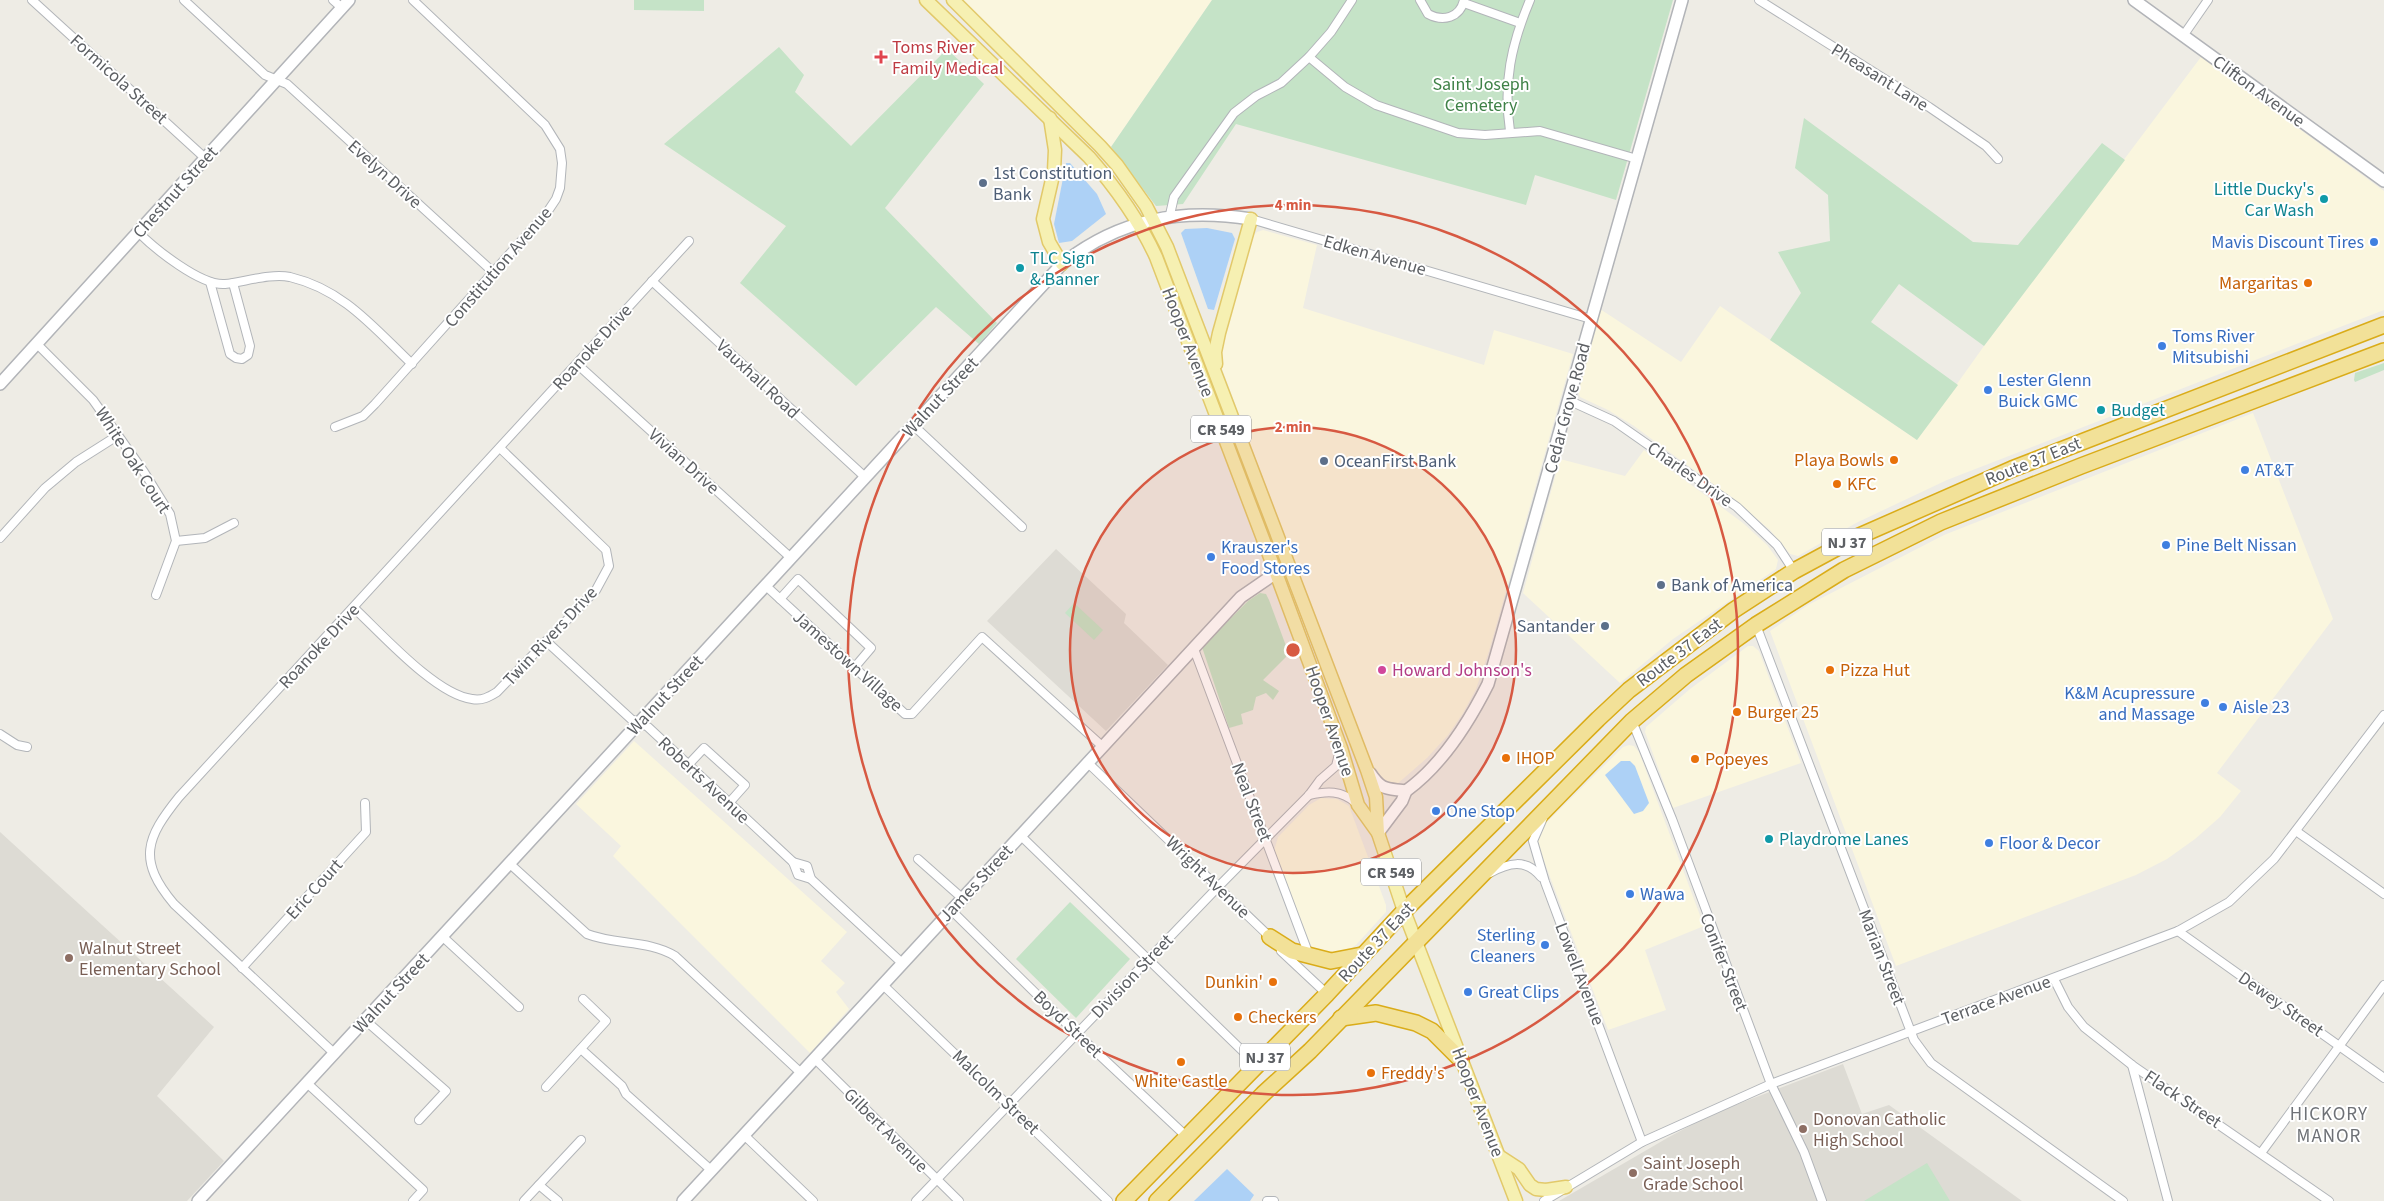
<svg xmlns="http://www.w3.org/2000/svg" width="2384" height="1201" font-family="'Source Sans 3',sans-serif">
<rect width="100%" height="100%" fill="#eeece5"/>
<!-- commercial -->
<g fill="#faf6de">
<polygon points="963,0 1212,0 1111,147"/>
<polygon points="2201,57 2384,191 2384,310 1947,480 1856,523 1798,556 1790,554 1770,530 1736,501 1634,426 1608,410 1580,397 1578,391 1600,309 1681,362 1720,306 1917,440 1984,346"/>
<polygon points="1263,230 1317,245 1303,308 1484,365 1494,330 1573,354 1489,651 1476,689 1463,713 1448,735 1427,758 1396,785 1389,786 1374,773 1219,361 1220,350 1253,236 1257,232"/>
<polygon points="2253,413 2333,619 2217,773 2241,791 2220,817 2195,839 2167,859 2136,875 1896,966 1770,631 1808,605 1944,535"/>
<polygon points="1644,450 1743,523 1767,545 1778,560 1776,569 1673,639 1620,683 1523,593 1560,459 1625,476"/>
<polygon points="1748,646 1753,646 1759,651 1801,763 1673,808 1645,732 1646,727 1690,689"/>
<polygon points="634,741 847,932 821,961 845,983 836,992 849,1009 810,1053 613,856 621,846 576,804"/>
<polygon points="1629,745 1634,746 1639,752 1704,926 1645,950 1666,1010 1608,1030 1536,840 1539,830 1563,806 1623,747"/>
<polygon points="1321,798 1337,799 1349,806 1386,905 1386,912 1356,945 1347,952 1320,955 1312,948 1309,941 1274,851 1278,837 1309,805"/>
</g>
<!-- education -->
<g fill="#dddbd4">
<polygon points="1056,549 1126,614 1124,623 1168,665 1106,731 987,621"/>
<polygon points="0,832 214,1027 157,1096 224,1161 187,1201 0,1201"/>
<polygon points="1843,1064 1862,1114 1889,1105 2022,1201 1559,1201 1669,1137 1701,1120 1733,1106"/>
</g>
<!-- green -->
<g fill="#c5e3c7">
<polygon points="634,0 704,0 704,11 634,10"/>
<polygon points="1212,0 1673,0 1616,200 1535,175 1526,205 1236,124 1183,204 1156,206 1111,147"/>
<polygon points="779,47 804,75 795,92 851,146 947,49 984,84 885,208 997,323 979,344 936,307 856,386 740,283 786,226 664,144"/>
<polygon points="1804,118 1973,242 2018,245 2102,143 2125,160 1984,346 1899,284 1871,322 1958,385 1917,440 1770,340 1801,293 1778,252 1830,241 1828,195 1795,168"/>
<polygon points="2384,363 2384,370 2355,382 2354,380 2355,373"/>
<polygon points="1260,593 1266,594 1269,600 1289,654 1263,680 1279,691 1273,700 1266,693 1256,697 1253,710 1241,714 1243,724 1229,728 1202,647 1248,601"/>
<polygon points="1074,603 1103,630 1094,640 1065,613"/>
<polygon points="1070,902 1130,959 1076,1018 1016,959"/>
<polygon points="1927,1163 1950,1201 1864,1201"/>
</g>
<!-- water -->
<g fill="#add1f6">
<polygon points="1066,163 1070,163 1097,194 1106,214 1072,241 1059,243 1054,224"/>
<polygon points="1207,228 1232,233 1235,239 1214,310 1208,309 1181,233 1185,229"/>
<polygon points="1621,761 1630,761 1635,766 1649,803 1643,811 1634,814 1605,775"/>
<polygon points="1227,1169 1254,1195 1250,1201 1194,1201"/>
</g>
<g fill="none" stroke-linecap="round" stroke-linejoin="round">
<defs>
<g id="street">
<polyline points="32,0 205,158"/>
<polyline points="184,0 265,75 287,84 492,271"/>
<polyline points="333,0 342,8"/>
<path d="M1420,0L1428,14C1443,22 1460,18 1464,0"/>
<polyline points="1759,0 1929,107 1986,146 1998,159"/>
<polyline points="1464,3 1520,23"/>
<polyline points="2183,36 2208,0"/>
<polyline points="1309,57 1345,87 1376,105 1458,133 1485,135 1540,131 1637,159"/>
<path d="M1510,131C1503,83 1511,45 1530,0"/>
<polyline points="1169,219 1174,197 1234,113 1256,96 1281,83 1309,57 1331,32 1352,0"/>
<polyline points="1251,219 1591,319"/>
<path d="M138,232C155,249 201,286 225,284C244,282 271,273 290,277C344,290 373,327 412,364"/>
<polyline points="652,281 865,477"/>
<polyline points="210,282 230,354 236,358 242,359 248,355 250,346 233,283"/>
<polyline points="38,345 93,400 144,472 170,514 176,541 156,595"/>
<polyline points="577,364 791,558"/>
<polyline points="1568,400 1614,421 1737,507 1777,545 1794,571"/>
<polyline points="913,425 1022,527"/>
<polyline points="335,427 363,416 375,404 548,211 556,199 560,188 562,163 560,149 545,125 413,0"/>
<polyline points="0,538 45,488 76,462 117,436"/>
<polyline points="176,541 205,538 234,523"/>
<polyline points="766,586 905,714 912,714 982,637 1102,746"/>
<polyline points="780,599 798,579 871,648 854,668"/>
<path d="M354,608C381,633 436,695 472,699C482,701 489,697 497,692L596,590L609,566L606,550L500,448"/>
<polyline points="1756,625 1914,1040 1931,1063 2123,1201"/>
<polyline points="546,641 631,719 648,727 793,862 798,875 811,879 902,963"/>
<polyline points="1194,649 1309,955"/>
<polyline points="1632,721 1672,819 1771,1084 1804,1152 1822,1201"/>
<polyline points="0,734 17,745 27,747"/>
<polyline points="1087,762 1271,938"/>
<polyline points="688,765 704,748 745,785 729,803"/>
<path d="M1309,795C1327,791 1341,790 1356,803"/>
<polyline points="1543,818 1533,841 1545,882 1642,1142"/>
<polyline points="2296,831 2384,894"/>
<polyline points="1020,835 1257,1065"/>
<polyline points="918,859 962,898"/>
<polyline points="793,862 807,866 811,879"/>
<path d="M510,864L587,934C615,945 649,940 675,956L801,1073"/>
<path d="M1490,873C1508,863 1526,858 1541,877"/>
<polyline points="951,910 1076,1033 1187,1137"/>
<polyline points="2178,931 2384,1078"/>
<polyline points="443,937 519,1007"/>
<polyline points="1281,951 1327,994"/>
<polyline points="242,968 366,832 365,803"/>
<polyline points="2054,979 2068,1007 2084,1027 2132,1065 2329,1201"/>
<polyline points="882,984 1108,1201"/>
<polyline points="365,1020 446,1091 419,1120"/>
<polyline points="581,1049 622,1086 626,1094 711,1170"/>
<path d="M335,1054L174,904C137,860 146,838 179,797L689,241"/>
<polyline points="814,1058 959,1201"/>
<polyline points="2132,1065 2168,1201"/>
<polyline points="308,1084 423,1190 413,1201"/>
<polyline points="546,1087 606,1021 583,999"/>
<polyline points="744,1135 813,1201"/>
<polyline points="2261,1153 2384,985"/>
<polyline points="539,1185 558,1201"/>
<polyline points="524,1201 581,1140"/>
<polyline points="916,1201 1218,887 1309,795 1320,780 1336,766 1340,750"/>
<polyline points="1267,1201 1274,1201"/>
<polyline points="1544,1201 1642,1142 1771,1084 2178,931 2229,902 2274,859 2384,715"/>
</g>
<g id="secondary">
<polyline points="2134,0 2384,181"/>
<polyline points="0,384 349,0"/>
<path d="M1370,773C1382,791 1386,788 1406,791"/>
<path d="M1378,833L1402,801L1406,791C1442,765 1468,724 1488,684L1682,0"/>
<path d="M198,1201L1062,264C1119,219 1180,208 1251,219"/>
<polyline points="683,1201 1241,597 1276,573"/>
</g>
<g id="primary">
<path d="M926,0L1089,157C1116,188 1139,220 1156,257L1276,573L1341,748L1358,805L1378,833L1404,911L1516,1201"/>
<polyline points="953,0 1100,146 1117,165 1146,206 1167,247 1367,770 1376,797 1378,833"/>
<polyline points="1050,118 1055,150 1054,171 1043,219 1049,242 1062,264"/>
<polyline points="1216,364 1215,352 1219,333 1251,219"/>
<polyline points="1499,1156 1519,1169 1530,1185 1536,1189 1546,1190 1566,1187"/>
</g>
<g id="highway">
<polyline points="1270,937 1292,951 1331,961 1362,955"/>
<polyline points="1341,1018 1376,1013 1416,1023 1432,1031 1461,1060"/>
<polyline points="1124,1201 1327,994 1404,911 1598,719 1629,690 1734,610 1794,571 1857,537 2012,469 2384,325"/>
<polyline points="1157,1201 1263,1094 1310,1051 1632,721 1686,675 1756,625 1844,570 1941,522 2081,466 2384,351"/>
</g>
</defs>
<!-- street casing -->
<use href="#street" stroke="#b2b5b9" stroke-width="10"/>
<!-- secondary casing -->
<use href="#secondary" stroke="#b2b4b8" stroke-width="14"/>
<!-- primary casing -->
<use href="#primary" stroke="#e2c96a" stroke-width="15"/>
<!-- highway casing -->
<use href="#highway" stroke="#daac19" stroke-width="18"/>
<!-- street -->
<use href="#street" stroke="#fff" stroke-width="8"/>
<!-- secondary -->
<use href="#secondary" stroke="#fff" stroke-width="11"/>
<!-- primary -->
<use href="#primary" stroke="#f6f0b2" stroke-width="12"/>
<!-- highway -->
<use href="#highway" stroke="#f2e198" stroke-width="15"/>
</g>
<!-- distance rings -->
<circle cx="1293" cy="650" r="223" fill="#d75942" fill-opacity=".12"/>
<g fill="none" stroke="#d75942" stroke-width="2.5">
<circle cx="1293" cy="650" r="223"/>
<circle cx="1293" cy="650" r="445"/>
</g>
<!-- markers -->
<path fill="#e0444e" stroke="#fff" stroke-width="2" d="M878.5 49.5h5v5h5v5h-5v5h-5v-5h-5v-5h5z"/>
<g fill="#5c6f8a" stroke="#fff" stroke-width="2">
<circle cx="983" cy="183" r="5"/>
<circle cx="1324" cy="461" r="5"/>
<circle cx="1661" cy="585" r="5"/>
<circle cx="1605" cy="626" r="5"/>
</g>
<g fill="#0f9aa8" stroke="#fff" stroke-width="2">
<circle cx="2324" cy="199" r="5"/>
<circle cx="1020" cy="268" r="5"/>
<circle cx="2101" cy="410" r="5"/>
<circle cx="1769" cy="839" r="5"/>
</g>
<g fill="#3f7fe0" stroke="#fff" stroke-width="2">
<circle cx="2374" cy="242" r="5"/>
<circle cx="2162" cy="346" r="5"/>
<circle cx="1988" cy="390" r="5"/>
<circle cx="2245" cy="470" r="5"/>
<circle cx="2166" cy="545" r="5"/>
<circle cx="1211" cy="557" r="5"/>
<circle cx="2205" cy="703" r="5"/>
<circle cx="2223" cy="707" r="5"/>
<circle cx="1436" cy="811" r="5"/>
<circle cx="1989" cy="843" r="5"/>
<circle cx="1630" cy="894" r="5"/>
<circle cx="1545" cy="945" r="5"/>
<circle cx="1468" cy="992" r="5"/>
</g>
<g fill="#e8710a" stroke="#fff" stroke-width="2">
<circle cx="2308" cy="283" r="5"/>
<circle cx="1894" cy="460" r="5"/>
<circle cx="1837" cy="484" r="5"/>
<circle cx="1830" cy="670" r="5"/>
<circle cx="1737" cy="712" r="5"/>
<circle cx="1506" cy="758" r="5"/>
<circle cx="1695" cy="759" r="5"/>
<circle cx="1273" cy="982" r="5"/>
<circle cx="1238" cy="1017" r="5"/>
<circle cx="1181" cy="1062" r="5"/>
<circle cx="1371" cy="1073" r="5"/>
</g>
<circle fill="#d1479c" stroke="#fff" stroke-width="2" cx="1382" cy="670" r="5"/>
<g fill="#8d6e63" stroke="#fff" stroke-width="2">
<circle cx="69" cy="958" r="5"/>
<circle cx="1803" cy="1129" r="5"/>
<circle cx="1633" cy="1173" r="5"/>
</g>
<g text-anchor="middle" stroke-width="4" stroke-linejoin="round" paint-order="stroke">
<!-- shield labels -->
<g fill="#fff" stroke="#8e9092" stroke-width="1">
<rect x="1191" y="415.5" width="60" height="27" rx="4"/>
<rect x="1822" y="528.5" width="50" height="27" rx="4"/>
<rect x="1361" y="858.5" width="60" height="27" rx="4"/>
<rect x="1240" y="1043.5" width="50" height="27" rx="4"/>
</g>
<g font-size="16" font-weight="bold" fill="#5d6064">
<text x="1221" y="435">CR 549</text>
<text x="1847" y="548">NJ 37</text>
<text x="1391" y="878">CR 549</text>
<text x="1265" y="1063">NJ 37</text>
</g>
<!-- health labels -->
<g font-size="18" fill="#be3a42" stroke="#fff" text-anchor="start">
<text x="892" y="53">Toms River<tspan x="892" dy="21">Family Medical</tspan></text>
</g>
<!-- street labels -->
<g font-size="18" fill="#5d6064" stroke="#fff">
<text transform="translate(1880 77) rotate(32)" y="6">Pheasant Lane</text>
<text transform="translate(119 79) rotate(42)" y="6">Formicola Street</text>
<text transform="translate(2259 91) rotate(36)" y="6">Clifton Avenue</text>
<text transform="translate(385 174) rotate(42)" y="6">Evelyn Drive</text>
<text transform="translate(175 192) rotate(-48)" y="6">Chestnut Street</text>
<text transform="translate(1375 255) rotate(16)" y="6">Edken Avenue</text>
<text transform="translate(498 267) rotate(-49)" y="6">Constitution Avenue</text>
<text transform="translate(1188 342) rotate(69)" y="6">Hooper Avenue</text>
<text transform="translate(592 347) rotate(-48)" y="6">Roanoke Drive</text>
<text transform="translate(758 379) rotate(43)" y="6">Vauxhall Road</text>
<text transform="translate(940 397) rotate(-47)" y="6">Walnut Street</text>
<text transform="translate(1567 408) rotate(-75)" y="6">Cedar Grove Road</text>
<text transform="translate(133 460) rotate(57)" y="6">White Oak Court</text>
<text transform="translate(684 461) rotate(42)" y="6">Vivian Drive</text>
<text transform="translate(2033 461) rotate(-22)" y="6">Route 37 East</text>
<text transform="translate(1690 474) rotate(35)" y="6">Charles Drive</text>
<text transform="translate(550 636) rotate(-47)" y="6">Twin Rivers Drive</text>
<text transform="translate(319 646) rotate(-47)" y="6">Roanoke Drive</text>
<text transform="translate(1679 652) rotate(-37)" y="6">Route 37 East</text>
<text transform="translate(848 661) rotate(42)" y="6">Jamestown Village</text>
<text transform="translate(665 695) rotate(-47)" y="6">Walnut Street</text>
<text transform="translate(1330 721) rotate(71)" y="6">Hooper Avenue</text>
<text transform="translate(704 780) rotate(43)" y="6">Roberts Avenue</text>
<text transform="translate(1252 802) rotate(69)" y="6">Neal Street</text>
<text transform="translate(1208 877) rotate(44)" y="6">Wright Avenue</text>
<text transform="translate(976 883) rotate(-47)" y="6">James Street</text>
<text transform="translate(314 889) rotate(-48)" y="6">Eric Court</text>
<text transform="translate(1376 942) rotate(-47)" y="6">Route 37 East</text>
<text transform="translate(1882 957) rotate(69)" y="6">Marian Street</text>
<text transform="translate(1724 962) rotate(69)" y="6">Conifer Street</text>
<text transform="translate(1580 974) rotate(69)" y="6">Lowell Avenue</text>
<text transform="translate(1132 976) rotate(-46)" y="6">Division Street</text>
<text transform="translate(391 993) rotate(-47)" y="6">Walnut Street</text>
<text transform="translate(1996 1000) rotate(-20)" y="6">Terrace Avenue</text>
<text transform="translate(2281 1004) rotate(35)" y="6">Dewey Street</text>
<text transform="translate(1068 1024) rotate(44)" y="6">Boyd Street</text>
<text transform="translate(996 1092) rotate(44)" y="6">Malcolm Street</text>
<text transform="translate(2183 1099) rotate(34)" y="6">Flack Street</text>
<text transform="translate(1478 1102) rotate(69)" y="6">Hooper Avenue</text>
<text transform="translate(886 1130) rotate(45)" y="6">Gilbert Avenue</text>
</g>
<!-- park labels -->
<g font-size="18" fill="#3f8147" stroke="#fff">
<text x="1481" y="90">Saint Joseph<tspan x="1481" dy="21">Cemetery</tspan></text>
</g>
<!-- service labels -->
<g font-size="18" fill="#4e5e75" stroke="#fff" text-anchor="start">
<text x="993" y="179">1st Constitution<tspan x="993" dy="21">Bank</tspan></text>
<text x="1334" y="467">OceanFirst Bank</text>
<text x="1671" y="591">Bank of America</text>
<text x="1595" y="632" text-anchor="end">Santander</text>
</g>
<!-- culture labels -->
<g font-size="18" fill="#0d838f" stroke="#fff" text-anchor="start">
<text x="2314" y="195" text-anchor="end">Little Ducky's<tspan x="2314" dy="21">Car Wash</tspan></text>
<text x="1030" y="264">TLC Sign<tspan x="1030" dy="21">&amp; Banner</tspan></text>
<text x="2111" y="416">Budget</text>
<text x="1779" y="845">Playdrome Lanes</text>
</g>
<!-- shop labels -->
<g font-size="18" fill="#366cbe" stroke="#fff" text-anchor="start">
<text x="2364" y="248" text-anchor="end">Mavis Discount Tires</text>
<text x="2172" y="342">Toms River<tspan x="2172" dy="21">Mitsubishi</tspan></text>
<text x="1998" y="386">Lester Glenn<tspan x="1998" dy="21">Buick GMC</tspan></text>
<text x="2255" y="476">AT&amp;T</text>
<text x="2176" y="551">Pine Belt Nissan</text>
<text x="1221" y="553">Krauszer's<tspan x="1221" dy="21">Food Stores</tspan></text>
<text x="2195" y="699" text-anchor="end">K&amp;M Acupressure<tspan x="2195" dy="21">and Massage</tspan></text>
<text x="2233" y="713">Aisle 23</text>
<text x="1446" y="817">One Stop</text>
<text x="1999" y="849">Floor &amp; Decor</text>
<text x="1640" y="900">Wawa</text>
<text x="1535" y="941" text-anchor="end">Sterling<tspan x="1535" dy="21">Cleaners</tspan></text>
<text x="1478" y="998">Great Clips</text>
</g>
<!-- food labels -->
<g font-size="18" fill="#c56008" stroke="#fff" text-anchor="start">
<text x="2298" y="289" text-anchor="end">Margaritas</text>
<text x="1884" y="466" text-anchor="end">Playa Bowls</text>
<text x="1847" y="490">KFC</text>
<text x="1840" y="676">Pizza Hut</text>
<text x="1747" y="718">Burger 25</text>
<text x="1516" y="764">IHOP</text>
<text x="1705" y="765">Popeyes</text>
<text x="1263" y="988" text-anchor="end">Dunkin'</text>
<text x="1248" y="1023">Checkers</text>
<text x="1381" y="1079">Freddy's</text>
<text x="1181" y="1087" text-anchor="middle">White Castle</text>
</g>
<!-- hotel labels -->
<g font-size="18" fill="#b23c85" stroke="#fff" text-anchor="start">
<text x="1392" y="676">Howard Johnson's</text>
</g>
<!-- education labels -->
<g font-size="18" fill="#785e54" stroke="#fff" text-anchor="start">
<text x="79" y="954">Walnut Street<tspan x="79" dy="21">Elementary School</tspan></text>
<text x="1813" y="1125">Donovan Catholic<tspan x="1813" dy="21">High School</tspan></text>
<text x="1643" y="1169">Saint Joseph<tspan x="1643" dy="21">Grade School</tspan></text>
</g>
<!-- neighbourhood labels -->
<g font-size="19" letter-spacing="1" fill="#6e7176" stroke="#fff">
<text x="2329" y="1120">HICKORY<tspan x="2329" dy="22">MANOR</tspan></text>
</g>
</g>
<circle cx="1293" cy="650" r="8" fill="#d75942" stroke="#fff" stroke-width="2.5"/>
<g font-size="15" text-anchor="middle" font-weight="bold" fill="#d75942" stroke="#fff" stroke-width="4" stroke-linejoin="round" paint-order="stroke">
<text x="1293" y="210">4 min</text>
<text x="1293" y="432">2 min</text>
</g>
</svg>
